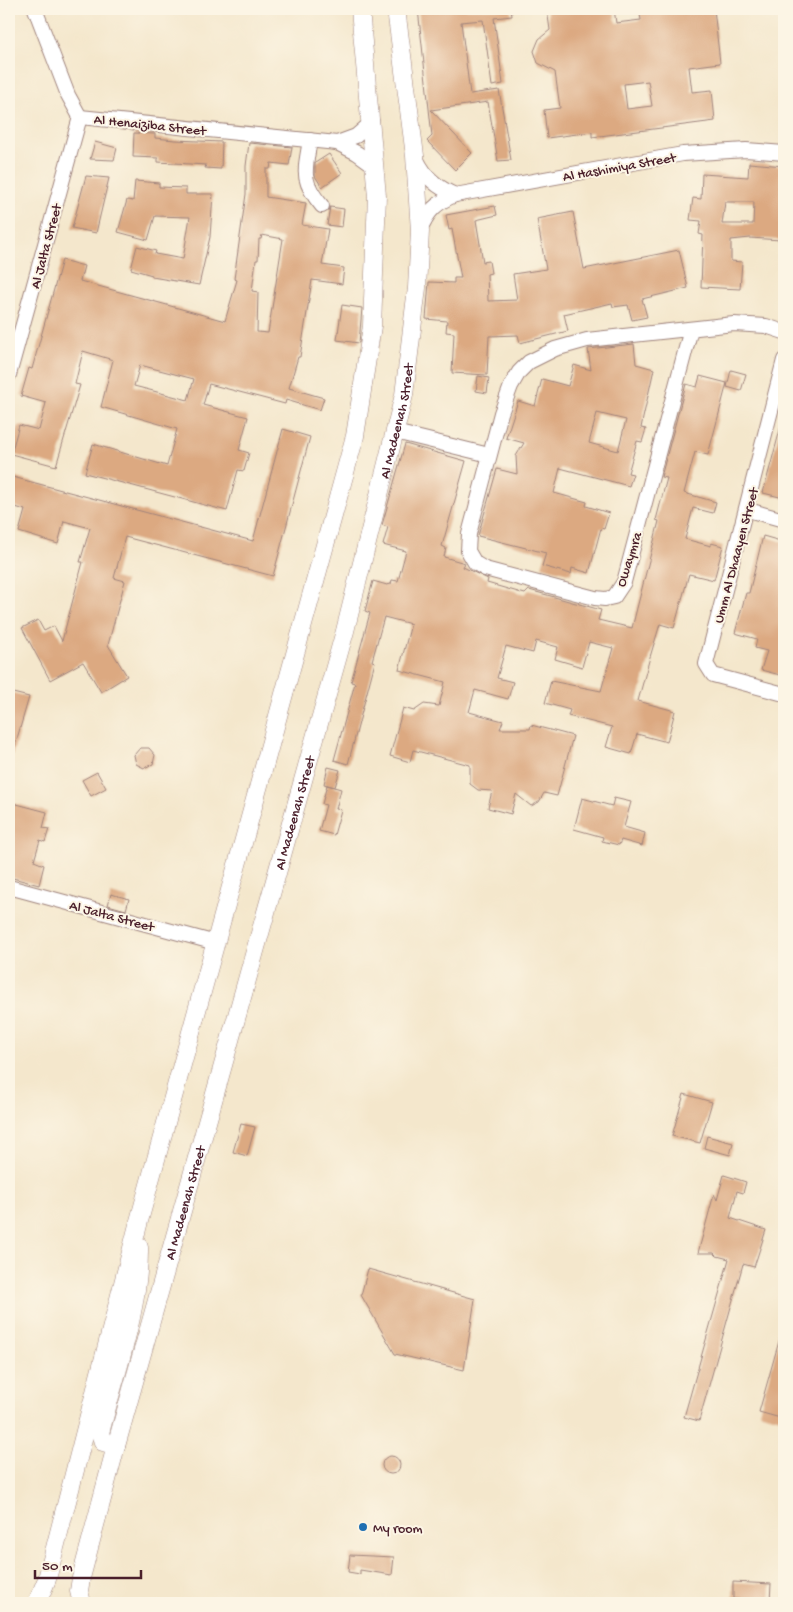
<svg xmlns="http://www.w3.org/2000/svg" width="793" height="1612" font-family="'Gochi Hand',sans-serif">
<rect width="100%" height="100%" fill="#fcf5e5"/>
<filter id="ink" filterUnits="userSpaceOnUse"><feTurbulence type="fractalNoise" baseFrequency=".02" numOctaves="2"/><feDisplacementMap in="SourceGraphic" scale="10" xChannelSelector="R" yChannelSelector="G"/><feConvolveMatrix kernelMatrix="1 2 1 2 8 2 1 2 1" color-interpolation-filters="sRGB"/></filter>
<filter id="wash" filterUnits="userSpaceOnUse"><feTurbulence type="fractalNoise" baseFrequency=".0096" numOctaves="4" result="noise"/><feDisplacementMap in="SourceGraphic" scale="20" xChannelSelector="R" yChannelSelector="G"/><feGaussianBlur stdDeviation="1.12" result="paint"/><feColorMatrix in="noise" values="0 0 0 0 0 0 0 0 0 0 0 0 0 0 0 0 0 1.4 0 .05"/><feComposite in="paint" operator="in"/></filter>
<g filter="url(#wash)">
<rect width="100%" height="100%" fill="#f4e7cc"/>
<g id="blocks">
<!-- building -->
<g fill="#dca981" fill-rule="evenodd">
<polygon points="418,9 511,9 512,16 494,18 503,84 492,86 483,20 461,22 470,94 499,90 511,160 498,161 488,102 431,110 472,153 455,170 427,141 432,136"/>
<path d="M547,9H614L616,23L641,20L639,9H714L720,63L689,67L692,92L712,90L715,121L592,137V132L547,138L544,110L560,108L555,72L538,63L534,51L539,39L550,30ZM648,81L652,106L627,109L624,84Z"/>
<polygon points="134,133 155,134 155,138 175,140 222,142 221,169 205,168 206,165 158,162 158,158 133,157"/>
<polygon points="95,142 117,148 114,160 90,159"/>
<path d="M249,143L292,147L289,165L271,163L270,169H266V197L306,203L302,225L328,229L322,265L344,268L342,284L312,280L300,357H298L289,388L324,398L320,410L286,400L285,404L209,384L203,405L248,417L239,450L249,453L244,471L238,470L227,511L85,473L93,444L167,466L177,429L101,407L113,360L83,351L75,384L80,385L56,466L11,454L19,425L39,430L46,403L21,396L29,368L32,369L62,260L84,266L80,281L225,321L237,280L234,279L246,194V166ZM262,235L283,239L268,333L257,332L258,292L252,291L256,260H258L259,239H261ZM140,365L194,379L188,400L134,386Z"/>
<polygon points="329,154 342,173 322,187 315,176 315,163"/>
<path d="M749,163L784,166L781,240L750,238L731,240V261L742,262L740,289L701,287L703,235L699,234L701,221L690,220L693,198L701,199L702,174L748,177ZM725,202H754L753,224H722Z"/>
<polygon points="86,176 109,178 96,233 72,228"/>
<polygon points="135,181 159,183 159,187 186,188 186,194 213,194 210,237 199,285 152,277 152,275 131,269 137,246 156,251 155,254 183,259 190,217 155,216 148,240 118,232 127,200 133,201"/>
<polygon points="495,206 497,215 476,220 483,262 489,261 491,273 487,274 488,301 517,300 513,274 546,269 537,219 573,212 584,269 679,250 688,288 642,299 647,317 632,320 628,305 613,307 612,303 564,314 568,331 520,343 518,335 489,336 487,375 452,373 454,333 446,332 447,321 426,319 429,282 454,283 454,278 461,278 452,229 449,230 446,215"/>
<polygon points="330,207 344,209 342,227 327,225"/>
<polygon points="342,305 362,308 359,343 337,340"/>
<path d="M634,344L636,364L654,369L643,418L641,428L646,429L642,442L637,441L628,473L633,474L629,486L560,468L554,493L587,502L586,506L609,513L604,529L601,528L589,573L572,568L571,574L542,566L546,553L478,536L497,469L517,474L516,456L524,443L506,438L518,401L535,406L542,379L568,386L574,365L591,370L588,349ZM597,413L626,420L618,451L589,443Z"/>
<polygon points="731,370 746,374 741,391 727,387"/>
<polygon points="478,376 489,378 487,393 476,391"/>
<polygon points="700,376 727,383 708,455 695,452 684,493 716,502 713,513 693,508 685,539 711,546 711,543 723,546 714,580 689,574 674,628 660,624 650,657 638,701 675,711 667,742 637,734 631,754 606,747 612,727 568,716 570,710 545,703 551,681 601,691 613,648 589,642 582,667 555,659 558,647 536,641 533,653 506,646 497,678 513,682 508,699 475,690 469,712 503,721 500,729 530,729 531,725 573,736 557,796 544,793 539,802 531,806 516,794 511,814 488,808 492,791 478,790 470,784 470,765 413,750 410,762 390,756 403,708 414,711 424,704 439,706 445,682 399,670 411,624 384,617 372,661 375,662 348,764 334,760 355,683 351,682 370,613 365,611 373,581 387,585 391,584 392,580 398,581 406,551 383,545 388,527 382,525 405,444 466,461 442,546 446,548 444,557 465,563 463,567 488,579 487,583 525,594 529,590 601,610 598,620 632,628 659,521 656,520 667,478 661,477 686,384 697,387"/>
<polygon points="781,426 784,427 784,498 763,493"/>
<polygon points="283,429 310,437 273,576 125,537 114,578 125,581 108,645 127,676 101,692 83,662 50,680 22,628 38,620 44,631 54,626 62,641 83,562 80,562 90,528 64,521 58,544 19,532 25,510 9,505 9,476 253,541"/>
<polygon points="763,536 784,542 784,676 761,670 767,651 755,648 757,639 735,633 746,593 749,593"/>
<polygon points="9,692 29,697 12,756 9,755"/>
<polygon points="140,748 149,748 155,755 153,764 144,768 136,764 134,755"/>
<polygon points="328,767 340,770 335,787 324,784"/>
<polygon points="97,772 106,788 91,796 82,780"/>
<polygon points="327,785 341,789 336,809 341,810 334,835 319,831 326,805 322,804"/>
<polygon points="582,798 612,806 614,798 631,802 624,827 645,833 642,846 621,840 619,845 602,841 603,837 574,829"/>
<polygon points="9,802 47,812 43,828 49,829 45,842 40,840 34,861 44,865 39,885 9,877"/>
<polygon points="111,894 129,899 126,910 108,905"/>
<polygon points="684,1094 712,1102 700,1143 672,1136"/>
<polygon points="241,1124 255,1127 247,1156 233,1152"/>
<polygon points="707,1136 733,1143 730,1155 704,1148"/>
<polygon points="724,1175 746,1182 743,1193 737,1191 730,1218 766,1230 754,1267 743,1264 699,1421 684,1417 729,1259 717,1256 714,1253 698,1253 714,1194 717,1200"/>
<polygon points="368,1269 475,1299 464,1370 395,1354 361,1295"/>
<polygon points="781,1334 784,1334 784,1419 759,1412"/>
<circle cx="391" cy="1465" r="9"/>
<polygon points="350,1555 394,1557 392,1575 360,1570 360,1574 348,1572"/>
<polygon points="733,1582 771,1584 770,1601 733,1599"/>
</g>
</g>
</g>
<g filter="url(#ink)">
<use href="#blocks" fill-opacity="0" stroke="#9f837c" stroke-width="1"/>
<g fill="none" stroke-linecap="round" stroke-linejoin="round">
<defs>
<g id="minor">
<polyline points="35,9 68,95 80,117"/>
<polyline points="80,117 337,143 357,153 375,166"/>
<path d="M310,140C305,171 300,180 322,206"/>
<polyline points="337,143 356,136 372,122"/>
<path d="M417,160C426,178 437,187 455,195"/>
<path d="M420,230C428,211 436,203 455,195L683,154L746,150L784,153"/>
<polyline points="691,329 624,582 614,597 605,599 595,598 485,569 475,563 468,551 469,534 501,413 511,386 519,372 529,362 555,349 587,340 734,324 766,326 784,332"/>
<polyline points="784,360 706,664 713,675 784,694"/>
<polyline points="9,375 80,117"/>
<polyline points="395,432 489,455"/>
<polyline points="748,510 784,520"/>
<polyline points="9,887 216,943"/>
</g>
<g id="tertiary">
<path d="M116,1446L103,1442L100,1433C115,1374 140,1308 139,1247"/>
<polyline points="37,1603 47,1579 139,1221 355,436 372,326 377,196 360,9"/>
<path id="s1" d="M82,1603L79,1591L81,1578L116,1446L345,631L404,395L417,288L420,231L415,156L396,9"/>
</g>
</defs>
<!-- minor casing -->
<use href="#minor" stroke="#9f837c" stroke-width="16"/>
<!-- tertiary casing -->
<use href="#tertiary" stroke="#9f837c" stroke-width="19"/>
<!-- minor -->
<use href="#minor" stroke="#fff" stroke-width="14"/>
<!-- tertiary -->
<use href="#tertiary" stroke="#fff" stroke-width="18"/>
</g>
</g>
<!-- markers -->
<circle fill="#1f6fb2" stroke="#fcf5e5" stroke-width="2" cx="363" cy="1527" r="5"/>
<g text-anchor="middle" stroke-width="4" stroke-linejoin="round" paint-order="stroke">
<!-- street labels -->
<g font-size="14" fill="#4a1f2b" stroke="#fcf5e5">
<text transform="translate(150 124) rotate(6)" y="5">Al Henaiziba Street</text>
<text transform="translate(619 166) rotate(-10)" y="5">Al Hashimiya Street</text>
<text transform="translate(45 246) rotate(-75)" y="5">Al Jalta Street</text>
<text dy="5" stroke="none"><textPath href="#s1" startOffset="1225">Al Madeenah Street</textPath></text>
<text transform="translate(735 555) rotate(-75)" y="5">Umm Al Dhaayen Street</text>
<text transform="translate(628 559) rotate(-72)" y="5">Owaymra</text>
<text dy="5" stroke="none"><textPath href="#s1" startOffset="820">Al Madeenah Street</textPath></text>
<text transform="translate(112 915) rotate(15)" y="5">Al Jalta Street</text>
<text dy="5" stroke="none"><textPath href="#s1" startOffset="415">Al Madeenah Street</textPath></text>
</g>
<!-- poi labels -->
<g font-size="14" fill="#4a1f2b" stroke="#fcf5e5" text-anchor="start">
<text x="373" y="1532">My room</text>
</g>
</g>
<!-- margin -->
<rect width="793" height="1612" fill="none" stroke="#fcf5e5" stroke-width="30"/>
<!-- scale -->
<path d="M35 1570v8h106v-8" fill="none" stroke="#4a1f2b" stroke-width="2.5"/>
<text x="42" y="1570" font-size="15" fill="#4a1f2b" stroke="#fcf5e5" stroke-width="4" paint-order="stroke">50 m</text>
</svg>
